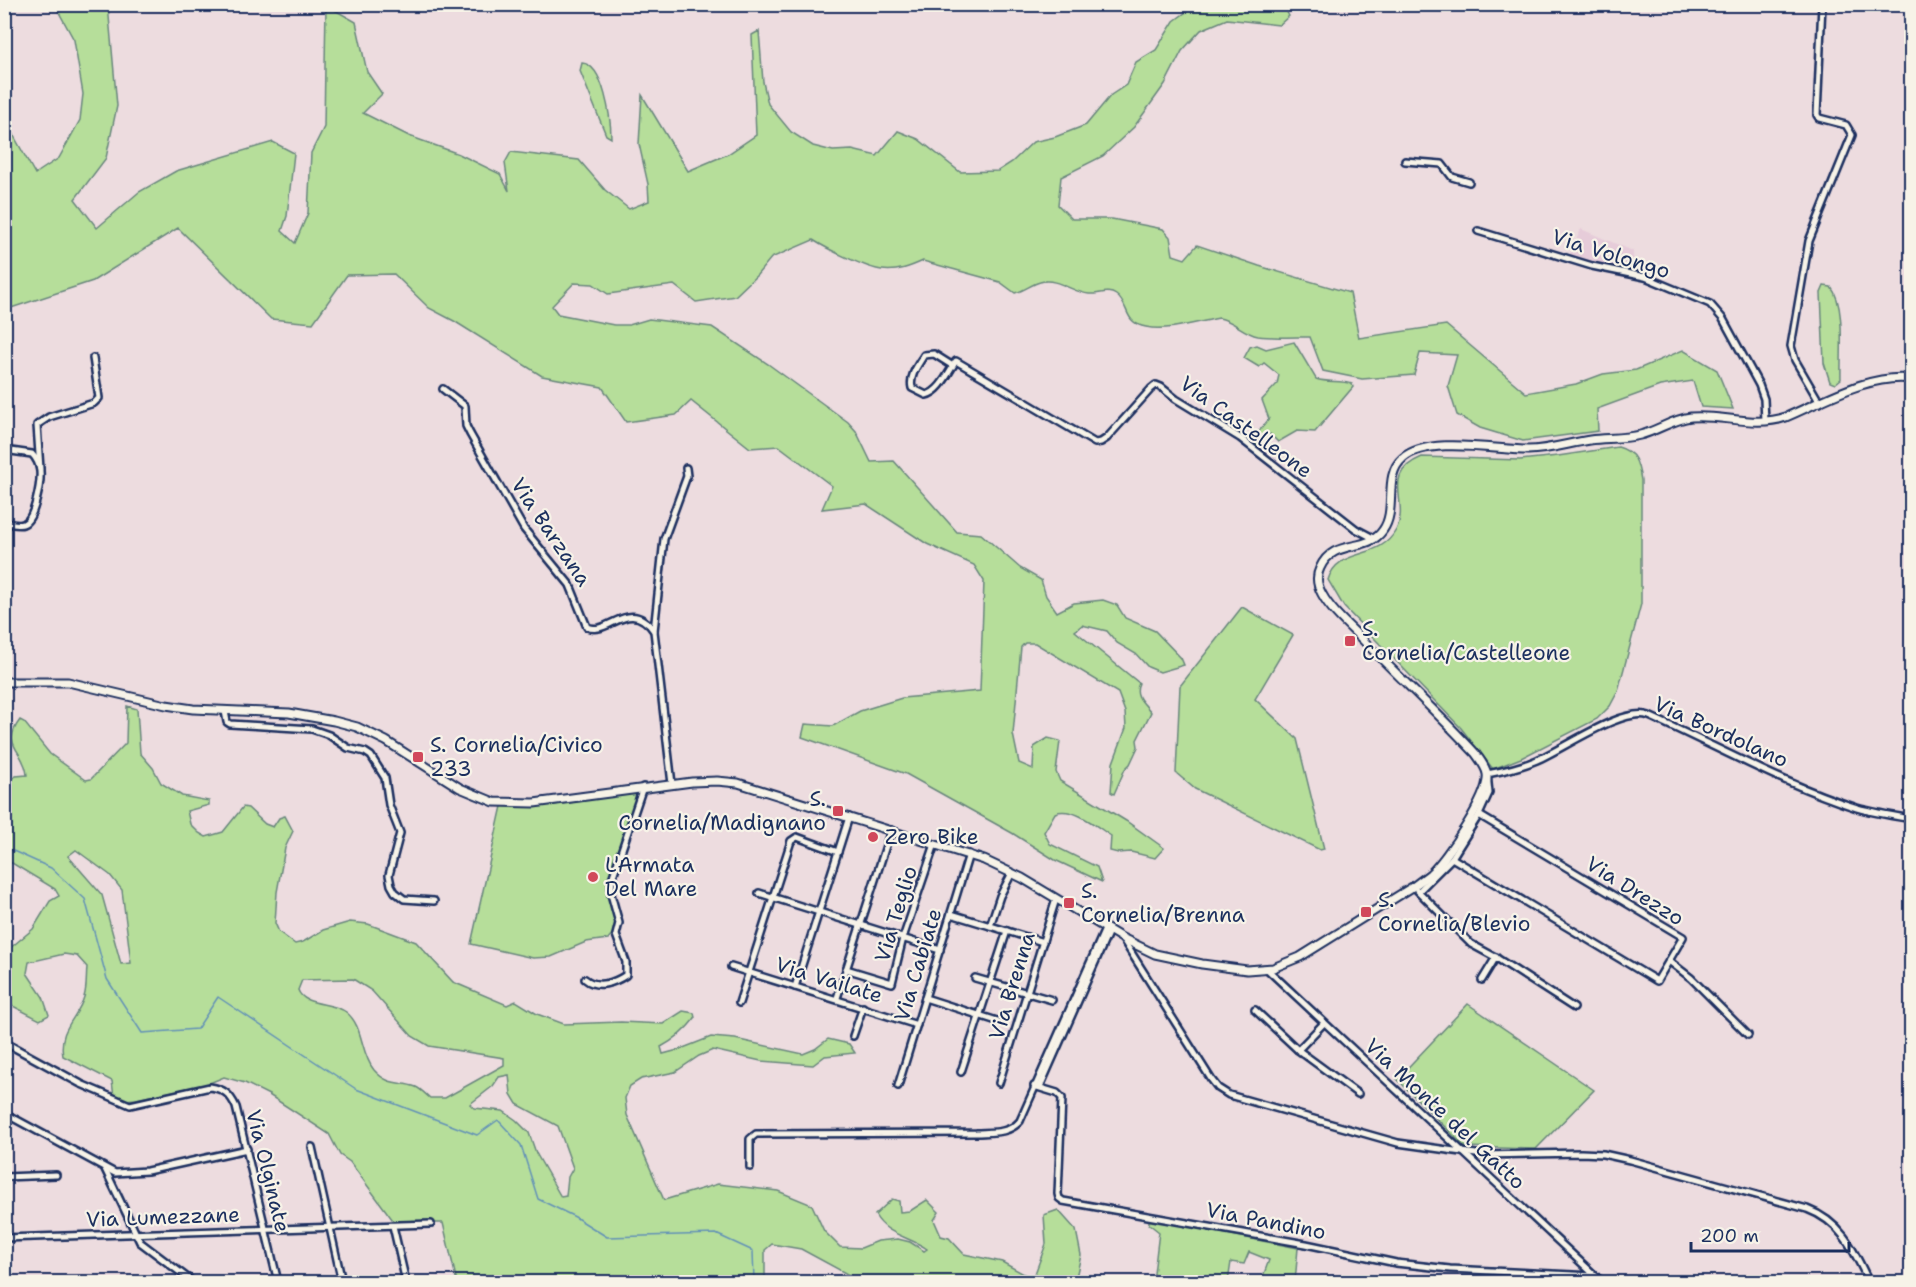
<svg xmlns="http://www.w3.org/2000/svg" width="1916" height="1287" font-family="'Shantell Sans',sans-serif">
<rect width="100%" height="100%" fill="#eddcdf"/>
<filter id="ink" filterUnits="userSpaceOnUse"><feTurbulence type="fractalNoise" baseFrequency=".0167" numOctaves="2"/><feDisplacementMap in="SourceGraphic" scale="12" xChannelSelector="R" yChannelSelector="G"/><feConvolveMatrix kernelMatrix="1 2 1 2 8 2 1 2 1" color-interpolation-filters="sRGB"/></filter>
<g filter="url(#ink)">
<!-- built -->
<polygon fill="#e6ccd9" points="1581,229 1633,251 1634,272 1612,269 1569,256"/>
<!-- green -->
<g fill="#b6de9a" stroke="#68867c" stroke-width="1.5" fill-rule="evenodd">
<path d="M55,5H108L117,106L106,158L75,199L97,228L139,192L176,171L273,142L294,153L287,216L282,231L295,243L308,213L311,153L324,127L326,5L356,22L367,72L382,94L363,113L409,136L459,154L500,174L509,191L505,163L511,152L579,160L605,190L629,209L649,201L648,184L639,144L642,95L688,171L728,154L756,135L752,35L759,31L763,82L768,104L791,132L813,146L833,151L852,150L877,156L898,131L918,139L960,172L998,171L1012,162L1033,142L1055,137L1086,125L1111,95L1126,85L1136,62L1156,50L1174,21L1189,10L1203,5H1283L1289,16L1279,25L1227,19L1201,30L1182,51L1165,84L1134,127L1103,156L1061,177L1058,205L1072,219H1112L1163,229L1170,237L1173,255L1185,259L1197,245L1259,266L1350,293L1359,338L1446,325L1526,393L1576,384L1603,374L1636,370L1683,350L1717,370L1733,409L1701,407L1693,381L1660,386L1597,409L1598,431L1523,441L1480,428L1457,415L1448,386L1457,355L1420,353L1414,375L1362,379L1323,371L1310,337C1293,337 1274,338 1258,336C1243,333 1233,320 1219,318C1198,322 1166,332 1146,327C1123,323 1130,305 1116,295C1108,289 1098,295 1089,294C1073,293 1057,277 1040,282C1032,284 1025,290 1015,293L1000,282L923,261C910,267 897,272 882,270C866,268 827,249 813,240L771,258L757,275L735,296L696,302L674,285L608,294L593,284L574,283L552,306L558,314L614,325H629L649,319L712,327L768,364L848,422L856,431L871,462L894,461L957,532L981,534L1020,568L1041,580L1046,596L1057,612L1074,603L1103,600L1117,605L1125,618L1155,631L1181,658L1184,665L1160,672L1148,667L1136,654L1117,643L1107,631L1082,625L1075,631L1139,683C1133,696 1144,703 1151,712L1137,740L1138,747L1130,764L1125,769L1114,794L1111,792L1113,763L1126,728L1125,712L1118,693L1035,643H1025L1021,647L1013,734L1019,763L1033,769L1034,747L1048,738L1060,741L1056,772L1060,781L1126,821L1164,848L1155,858L1131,852L1118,853L1110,851L1111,836C1096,826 1073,806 1055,813L1044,832L1050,844L1097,867L1102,882L1055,860L1012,833L906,774L802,737L805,724L833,726L860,711L902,698L980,691L984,581L974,565L927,544L866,504L822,509L832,486L779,446L750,448L691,401L676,415L626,422L602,387L542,376L454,321L429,308L394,274L347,275L313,323L271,319L178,228L93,281L5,310V120L35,174L59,158L80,120L83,94L74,40Z"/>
<path d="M582,63C604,64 611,120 611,138L606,135L580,71Z"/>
<path d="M1824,286L1831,287C1846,306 1840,355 1841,379L1835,384L1830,382L1824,363L1821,293Z"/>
<path d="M1294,342L1316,379C1328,383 1340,380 1352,384L1353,387L1315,432L1297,431L1278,442L1270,434L1257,447L1251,441L1269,419L1262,400L1277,384L1279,375L1264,363L1259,367L1244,358L1250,347L1257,345L1266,349Z"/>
<path d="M1618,447C1636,452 1638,463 1641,480V604L1618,691L1610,706L1597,719L1521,758L1493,769L1461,728L1344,607L1328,580C1338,546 1379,562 1396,530C1411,502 1379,475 1422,457L1520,460L1558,456Z"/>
<polygon points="1242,607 1293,635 1255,699 1297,739 1324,849 1320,850 1195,789 1176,773 1180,686"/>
<path d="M127,706L137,709L140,753L153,768L161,783L182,796L209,801V805L187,811L190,824L199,833L206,837L223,832L243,807L248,808L265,824L273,827L279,818L285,816L293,831L285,848L277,892L275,923L279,932L295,944L303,942L323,930L350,922L368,924L416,942L453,982L507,1005L516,1001L537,1014L564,1024L621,1022L663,1024L683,1011L694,1013L695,1018C685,1031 676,1039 661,1047L663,1054L678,1050L711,1037L735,1039L803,1054L815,1049L828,1039L849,1044L855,1053L825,1056L813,1065L761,1061L713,1050L699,1056L675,1072L641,1079L630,1086L625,1098L627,1115L664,1200L718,1184L778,1191L812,1205L824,1231L840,1247L861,1248L878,1241L898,1239L910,1242L924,1251L927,1249C909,1236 887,1236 875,1215L892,1199L899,1201L900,1212L910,1211L927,1200L939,1212L934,1220L941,1236L949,1238L964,1254L1002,1262L1033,1279L1046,1244L1044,1215L1058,1210L1076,1230L1081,1255L1075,1282H860V1281L801,1249L772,1244L765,1250V1282H457L443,1223H395L350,1162L340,1155L329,1134L269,1095L245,1083L224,1077L207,1084L136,1099L125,1100L114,1097L112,1081L63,1056C58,1028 78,1018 84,997C87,988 86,977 87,967L77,956L64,954L29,962L27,973L43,997L49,1015L40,1020L5,1002L4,948L9,949L33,929L50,901L59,896L55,889L12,863H5V783L16,776L27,775C25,750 0,746 20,720L24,722L50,754L86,780L91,779L126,743ZM76,850L110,875L122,890L131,963L121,964L102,895L68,856ZM353,979L372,991L412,1036L429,1046L504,1058V1065L445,1098H430C426,1095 421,1089 416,1087C399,1081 388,1086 374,1070C360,1053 364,1026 346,1012C332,1001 304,1007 298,990L302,980ZM509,1075L511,1094L517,1104L558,1126L573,1168L568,1177L566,1196L561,1197L536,1153L529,1133L516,1120L503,1111L474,1108L470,1104L493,1086L499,1077Z"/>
<path d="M638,792L611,873L609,887L617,916V928L608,939L586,942L551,957L533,958L471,944L502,806C546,810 594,798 638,792Z"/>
<polygon points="1468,1004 1594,1090 1536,1149 1465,1147 1397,1079"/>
<polygon points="1149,1219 1298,1248 1295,1282 1261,1282 1269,1260 1249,1252 1244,1264 1231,1262 1228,1282 1153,1282 1159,1232 1149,1224"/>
</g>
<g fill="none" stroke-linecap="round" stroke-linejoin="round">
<!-- stream -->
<polyline stroke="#6291b7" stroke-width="1.5" points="4,853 11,850 51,868 85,899 107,979 142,1033 197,1029 218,997 356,1089 477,1135 498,1120 521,1145 538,1199 575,1217 607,1237 716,1234 753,1251 754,1282"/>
<defs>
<g id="minor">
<polyline points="1405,161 1442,164 1452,177 1469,182"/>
<polyline points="1478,231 1592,266 1645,277 1710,304 1723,319 1759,385 1764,399 1765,421"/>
<path d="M953,366L934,354L924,355C918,365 909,376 912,388L926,395C940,392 948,373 956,361L1095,443L1101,442L1107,438L1151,389L1156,385L1161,387L1176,399L1240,438L1356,529L1375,539"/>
<path d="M443,389L465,406L466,426L470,434L524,529L570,585L587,627C608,637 629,596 654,631L672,784"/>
<polyline points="1820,403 1795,360 1791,346 1809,241 1852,135 1846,125 1819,118 1817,115 1822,4"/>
<path d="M4,450L32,454C37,459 39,464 40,471C41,482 35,520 23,524C18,526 10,523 4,523"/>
<polyline points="40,469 37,425 49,417 94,403 99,398 93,358"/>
<polyline points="654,631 664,539 687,476 686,468"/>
<polyline points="225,711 227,722 230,724 312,729 329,735 348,748 365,752 371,756 385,778 389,805 400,833 389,875 391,885 395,892 404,899 434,901"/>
<polyline points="1452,858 1657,981 1683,937 1479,815"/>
<polyline points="1417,890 1471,944 1495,957 1574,1008"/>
<path d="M1419,891L1452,858L1479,815L1489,793L1487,774C1504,771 1521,767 1537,760C1563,749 1624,706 1649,716C1718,747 1785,785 1857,808C1875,813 1894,816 1912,819"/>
<polyline points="759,893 940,950"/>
<polyline points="951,914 1043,942"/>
<polyline points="990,926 1000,896 1012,873"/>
<path d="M1122,938L1211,1079L1218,1088L1229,1095L1398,1143L1483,1155L1581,1153L1603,1154L1630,1160L1807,1209C1842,1222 1854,1251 1869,1282"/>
<polyline points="1669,961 1691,978 1748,1035"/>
<polyline points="731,967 917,1025"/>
<polyline points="846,969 892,983 903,938 935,844"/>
<polyline points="1267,969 1602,1282"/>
<polyline points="975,978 1052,1000"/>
<path d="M585,979C597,989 614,983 626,975V962L616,935L619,923L611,894L612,879L643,787"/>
<polyline points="1482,980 1496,957"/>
<polyline points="795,987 849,817"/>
<polyline points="837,998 891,830"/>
<polyline points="925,998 997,1021"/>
<polyline points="739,1003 791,841 797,837 838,852"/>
<polyline points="1255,1010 1298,1050 1358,1094"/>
<polyline points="853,1036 863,1007"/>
<path d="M4,1042L81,1084L130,1105L210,1087C224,1089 230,1094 236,1107L278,1282"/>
<polyline points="1298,1050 1324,1023"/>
<polyline points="961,1072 1007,931"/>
<polyline points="999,1083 1056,899"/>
<polyline points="898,1086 969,854"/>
<polyline points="1034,1086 1057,1093 1062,1098 1058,1194 1059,1198 1063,1201 1306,1244 1396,1263 1450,1269 1594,1276"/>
<polyline points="1040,1087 1109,931"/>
<polyline points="4,1113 115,1173 147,1171 247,1149"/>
<polyline points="312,1147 342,1282"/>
<path d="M750,1167V1139L756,1134L976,1133C992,1132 1009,1134 1020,1121L1105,929"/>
<polyline points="105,1169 140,1242 193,1282"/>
<polyline points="4,1177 56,1175"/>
<polyline points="393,1226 406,1282"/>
<polyline points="4,1238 431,1224"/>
</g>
<path id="tertiary" d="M4,682H68L166,705L193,709L289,713L334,721L357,727L386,741L460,788L494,802L534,803L692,782L717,781L738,783L984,860L1022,878L1122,938L1155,954L1202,964L1247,970L1273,968L1300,957L1414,886L1430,874C1446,860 1490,795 1487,774C1486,767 1480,760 1476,754C1440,715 1401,679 1364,641C1350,627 1331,611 1322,594C1317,585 1316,576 1320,568C1334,537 1367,554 1383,530C1398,509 1382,476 1403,458C1427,436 1497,450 1528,450C1549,450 1569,443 1590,440C1606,438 1624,439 1640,435C1657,431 1673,419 1691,417C1722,414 1755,428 1786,417C1824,401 1870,373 1912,379"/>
</defs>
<!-- minor casing -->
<use href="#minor" stroke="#1b2f5e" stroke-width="10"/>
<!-- tertiary casing -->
<use href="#tertiary" stroke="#1b2f5e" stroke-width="11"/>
<!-- minor -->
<use href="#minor" stroke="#f7f3e8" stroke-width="5"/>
<!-- tertiary -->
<use href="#tertiary" stroke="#f7f3e8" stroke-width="7"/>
</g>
</g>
<!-- markers -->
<g fill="#d1495b" stroke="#f7f3e8" stroke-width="2">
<rect x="1344" y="635" width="12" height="12" rx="3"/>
<rect x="412" y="751" width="12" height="12" rx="3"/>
<rect x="832" y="805" width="12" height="12" rx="3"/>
<circle cx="873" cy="837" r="6"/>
<circle cx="593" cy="877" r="6"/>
<rect x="1063" y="897" width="12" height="12" rx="3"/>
<rect x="1360" y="906" width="12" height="12" rx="3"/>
</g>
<g text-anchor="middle" stroke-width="4.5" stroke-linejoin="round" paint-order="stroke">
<!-- street labels -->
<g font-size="21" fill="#1b2f5e" stroke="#f7f3e8">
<text transform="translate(1611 254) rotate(17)" y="7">Via Volongo</text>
<text transform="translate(1246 427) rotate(36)" y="7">Via Castelleone</text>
<text transform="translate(551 532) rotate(56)" y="7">Via Barzana</text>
<text transform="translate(1721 732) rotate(24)" y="7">Via Bordolano</text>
<text transform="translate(1635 891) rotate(32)" y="7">Via Drezzo</text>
<text transform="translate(896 914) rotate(-73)" y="7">Via Teglio</text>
<text transform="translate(918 965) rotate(-73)" y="7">Via Cabiate</text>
<text transform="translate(829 980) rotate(17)" y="7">Via Vailate</text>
<text transform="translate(1012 986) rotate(-73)" y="7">Via Brenna</text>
<text transform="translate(1445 1114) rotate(43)" y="7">Via Monte del Gatto</text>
<text transform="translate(268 1171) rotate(76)" y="7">Via Olginate</text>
<text transform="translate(163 1217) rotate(-2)" y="7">Via Lumezzane</text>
<text transform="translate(1266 1221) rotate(11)" y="7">Via Pandino</text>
</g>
<!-- poi labels -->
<g font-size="21" fill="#1b2f5e" stroke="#f7f3e8" text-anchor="start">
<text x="1362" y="636">S.<tspan x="1362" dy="24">Cornelia/Castelleone</tspan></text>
<text x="430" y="752">S. Cornelia/Civico<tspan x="430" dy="24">233</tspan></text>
<text x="826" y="806" text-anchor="end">S.<tspan x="826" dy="24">Cornelia/Madignano</tspan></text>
<text x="885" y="844">Zero Bike</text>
<text x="605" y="872">L'Armata<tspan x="605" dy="24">Del Mare</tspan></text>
<text x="1081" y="898">S.<tspan x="1081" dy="24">Cornelia/Brenna</tspan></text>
<text x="1378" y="907">S.<tspan x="1378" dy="24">Cornelia/Blevio</tspan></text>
</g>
</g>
<!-- margin -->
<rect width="1916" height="1287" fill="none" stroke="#f7f3e8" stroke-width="24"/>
<rect x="12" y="12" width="1892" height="1263" fill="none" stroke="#1b2f5e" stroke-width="2" filter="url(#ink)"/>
<!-- scale -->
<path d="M1691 1242v9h158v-9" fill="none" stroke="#1b2f5e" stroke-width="3"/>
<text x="1700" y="1242" font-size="18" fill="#1b2f5e" stroke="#f7f3e8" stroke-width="4.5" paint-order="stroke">200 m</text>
</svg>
